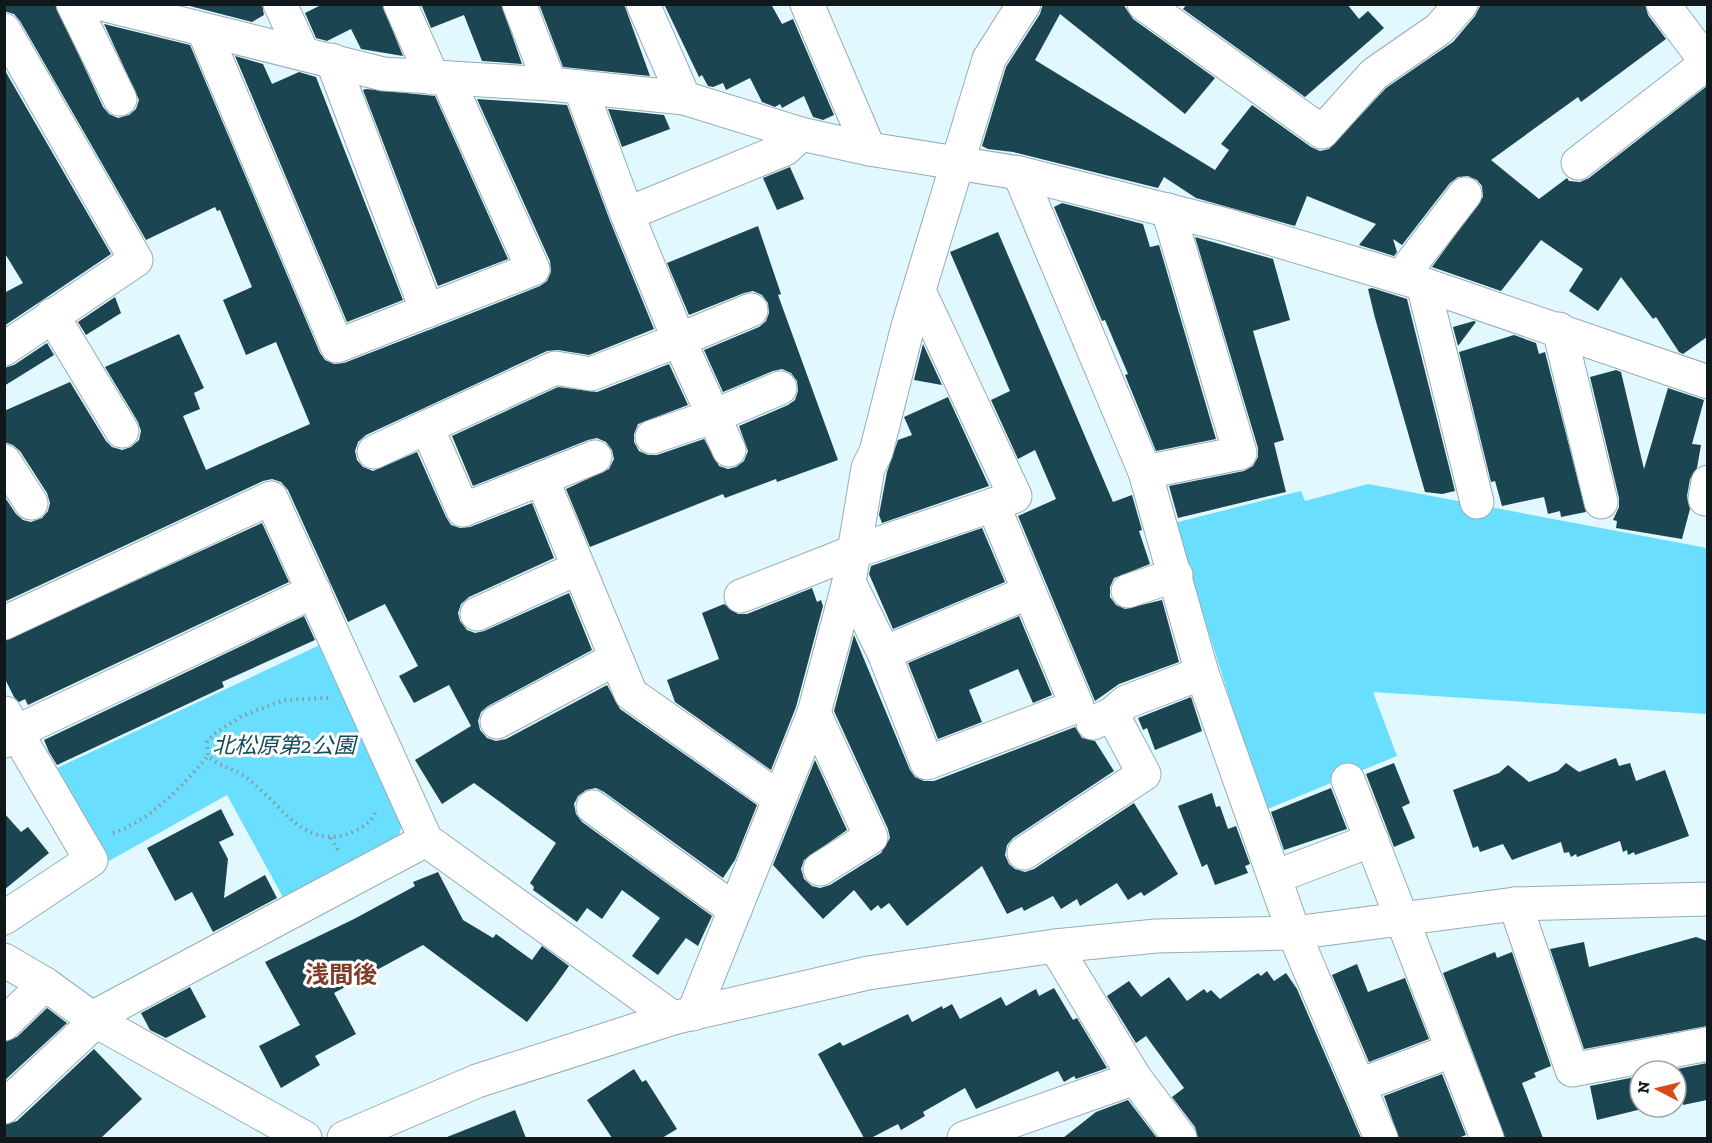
<svg xmlns="http://www.w3.org/2000/svg" width="1712" height="1143" font-family="'Zilla Slab','Noto Sans JP',serif">
<rect width="100%" height="100%" fill="#e2f8ff"/>
<!-- green -->
<g fill="#69deff">
<polygon points="1368,484 1707,548 1707,714 1373,692 1397,756 1265,810 1174,523 1301,491 1305,501"/>
<polygon points="322,644 402,824 399,836 284,899 227,795 109,861 57,768"/>
</g>
<!-- building -->
<g fill="#1b4651">
<polygon points="4,4 55,4 103,107 109,114 118,118 129,115 136,109 139,100 104,24 190,45 320,353 325,360 334,364 344,363 434,328 540,286 547,281 551,272 550,261 477,99 567,105 610,221 654,329 589,355 558,350 547,351 366,435 358,442 355,451 357,460 363,467 373,471 417,452 446,517 451,525 460,528 470,527 532,503 554,558 469,597 461,604 458,613 460,621 467,630 475,633 484,631 569,593 592,650 488,706 481,712 478,721 480,730 487,738 496,741 506,739 607,685 620,709 757,805 735,860 723,878 604,792 596,788 586,790 578,796 574,804 576,814 582,822 712,916 698,946 686,938 658,975 632,956 660,918 622,890 602,919 587,908 577,922 533,890 534,887 530,883 556,843 474,783 442,804 415,760 471,726 449,685 414,703 399,676 418,666 385,604 348,622 288,490 281,482 272,479 263,481 4,602 4,496 16,514 23,520 31,522 42,518 48,511 50,503 47,493 20,451 13,445 4,442 4,411 70,382 106,441 112,447 122,450 131,447 139,440 141,431 138,422 105,367 179,334 204,388 194,393 200,409 183,416 206,470 310,424 276,342 246,355 223,300 252,287 220,210 217,211 215,207 146,240 20,21 14,14 4,11"/>
<polygon points="182,4 262,4 264,15 252,22"/>
<polygon points="323,4 382,4 403,56 361,49 351,29 327,41 316,38 305,13"/>
<polygon points="421,4 501,4 522,64 482,61 464,15 431,28"/>
<polygon points="539,4 624,4 650,76 563,67"/>
<polygon points="664,4 771,4 782,24 793,19 834,115 823,120 813,117 804,96 782,108 780,104 775,107 762,102 750,78 726,90 723,83 713,87 708,86 702,75 699,77"/>
<polygon points="1043,4 1123,4 1133,19 1215,78 1185,114 1060,14 1035,60 1215,170 1229,150 1221,144 1252,105 1311,147 1320,151 1329,149 1386,88 1453,42 1475,16 1481,4 1645,4 1648,15 1666,39 1581,102 1578,97 1491,160 1539,199 1567,178 1569,181 1580,182 1589,178 1707,86 1707,337 1683,354 1679,352 1656,317 1653,319 1621,277 1598,311 1569,291 1583,269 1541,240 1501,291 1432,267 1483,197 1482,186 1477,180 1468,176 1458,177 1450,183 1402,245 1393,239 1397,252 1394,256 1359,245 1376,224 1307,196 1295,226 1196,198 1164,177 1158,188 1013,152 988,149 982,146 1006,67 1040,14"/>
<polygon points="1187,4 1347,4 1359,19 1368,11 1384,28 1305,97 1183,9"/>
<polygon points="235,56 263,64 272,84 299,72 316,77 403,300 347,322"/>
<polygon points="4,69 111,254 4,326 4,293 23,283 4,252"/>
<polygon points="366,89 435,96 508,259 438,286 363,90"/>
<polygon points="608,109 664,115 670,129 622,147"/>
<polygon points="790,167 804,199 777,210 763,178"/>
<polygon points="1062,203 1143,224 1150,247 1159,245 1216,439 1156,451 1125,375 1128,374 1105,320 1102,321 1054,207"/>
<polygon points="758,226 781,294 778,295 838,460 777,482 776,479 725,498 723,494 590,547 566,489 609,469 614,459 612,450 606,442 597,438 588,440 473,486 452,436 558,387 597,392 669,364 688,405 638,424 634,434 634,442 639,451 648,455 657,455 704,439 719,466 728,469 736,467 744,461 748,451 739,426 788,405 795,400 798,391 797,381 791,373 782,369 773,371 723,392 704,350 759,327 766,321 769,313 768,303 762,295 753,291 744,293 689,315 667,263"/>
<polygon points="998,232 1113,502 1132,495 1142,530 1139,531 1150,564 1114,578 1110,587 1110,597 1116,605 1125,609 1162,600 1179,662 1119,684 1095,701 1018,516 1056,499 1035,450 1018,459 991,400 1010,391 950,252"/>
<polygon points="1195,237 1273,259 1290,320 1253,331 1284,440 1274,443 1286,492 1178,518 1169,486 1244,471 1253,466 1258,457 1258,448"/>
<polygon points="1372,288 1407,299 1455,491 1442,494 1425,492 1375,318 1368,289"/>
<polygon points="115,297 121,313 86,335 78,322"/>
<polygon points="1474,321 1476,322 1458,346 1453,327"/>
<polygon points="1514,335 1536,343 1539,354 1545,352 1586,512 1561,517 1560,511 1548,514 1544,497 1502,506 1495,481 1491,482 1459,352"/>
<polygon points="47,343 54,355 4,386 4,368 14,365"/>
<polygon points="923,344 942,385 914,380"/>
<polygon points="1616,370 1621,372 1644,469 1668,388 1704,400 1692,444 1701,445 1697,468 1690,479 1687,496 1690,509 1682,539 1616,528 1617,521 1613,520 1619,507 1619,498 1590,377"/>
<polygon points="948,397 989,486 882,523 879,515 887,472 898,440 912,435 904,417"/>
<polygon points="262,523 289,582 28,705 25,699 19,702 14,697 4,677 4,641"/>
<polygon points="982,528 1005,582 893,629 869,574 871,566"/>
<polygon points="812,588 817,602 821,600 823,606 796,707 771,770 675,702 667,680 719,659 702,613 724,604 738,614 747,614"/>
<polygon points="304,616 315,640 222,682 224,687 57,765 49,752 44,740"/>
<polygon points="1019,616 1052,695 1033,703 1018,669 969,690 982,722 938,739 908,663"/>
<polygon points="854,635 910,770 915,777 924,781 934,781 1075,727 1082,738 1095,741 1114,771 1013,838 1007,845 1005,855 1009,864 1015,869 1025,872 1034,869 1134,803 1178,874 1144,896 1141,892 1128,900 1117,883 1080,906 1077,899 1061,909 1053,896 1024,911 1022,907 1007,914 982,866 907,926 889,903 881,909 878,905 871,911 854,890 823,919 773,865 815,760 847,830 804,860 801,869 804,879 812,886 820,888 830,885 881,853 890,838 888,829 834,711"/>
<polygon points="1191,697 1202,731 1155,750 1147,728 1143,730 1138,718"/>
<polygon points="1616,758 1619,766 1630,763 1636,781 1665,770 1689,836 1635,855 1634,852 1628,855 1627,850 1623,852 1620,841 1577,857 1576,854 1571,857 1569,852 1564,853 1561,842 1512,860 1503,844 1480,852 1478,846 1473,848 1453,790 1499,773 1508,765 1529,782 1558,771 1566,763 1579,772"/>
<polygon points="1394,763 1410,803 1402,807 1415,838 1394,847 1366,774"/>
<polygon points="1331,788 1347,829 1284,850 1271,812"/>
<polygon points="1212,793 1216,807 1220,806 1228,829 1236,826 1250,864 1245,866 1248,873 1215,885 1207,864 1202,867 1178,806"/>
<polygon points="221,809 234,835 219,842 228,859 224,898 265,875 277,898 213,932 192,892 175,901 147,848"/>
<polygon points="4,813 21,832 28,827 49,853 4,890"/>
<polygon points="438,872 463,920 493,938 496,934 532,960 542,946 569,966 554,987 527,1022 423,945 334,993 356,1034 315,1056 320,1065 281,1088 259,1046 300,1025 265,962 354,919 415,886 413,882"/>
<polygon points="1696,937 1707,941 1707,1026 1584,1049 1550,949 1584,942 1589,967"/>
<polygon points="1495,952 1497,958 1512,952 1551,1066 1534,1073 1536,1077 1522,1083 1543,1138 1505,1138 1443,973"/>
<polygon points="1357,964 1368,992 1405,978 1429,1039 1369,1062 1332,975"/>
<polygon points="1267,971 1274,981 1286,973 1297,989 1361,1138 1198,1138 1195,1127 1172,1097 1184,1088 1146,1036 1136,1043 1107,996 1129,981 1141,997 1169,977 1187,1001 1204,989 1207,993 1211,990 1220,999 1258,973 1261,976"/>
<polygon points="190,987 206,1017 166,1038 150,1030 141,1013"/>
<polygon points="1054,988 1073,1020 1077,1018 1107,1068 1076,1079 1074,1076 1064,1082 1058,1071 976,1109 965,1088 923,1112 925,1116 901,1130 898,1124 871,1138 864,1138 818,1054 840,1042 843,1046 908,1014 912,1022 942,1006 943,1009 952,1004 960,1019 1001,997 1006,1006 1036,989 1039,996"/>
<polygon points="47,1008 67,1023 4,1081 4,1042 17,1037"/>
<polygon points="94,1049 142,1099 101,1138 4,1138 4,1125 17,1121"/>
<polygon points="1707,1063 1707,1100 1683,1105 1683,1102 1676,1103 1676,1071 1667,1071"/>
<polygon points="634,1069 642,1082 646,1080 677,1129 662,1138 612,1138 587,1100"/>
<polygon points="1442,1074 1466,1135 1458,1138 1399,1138 1384,1096"/>
<polygon points="1640,1076 1640,1107 1650,1107 1597,1120 1590,1086"/>
<polygon points="1128,1100 1157,1138 1063,1138 1096,1112"/>
<polygon points="515,1110 526,1138 447,1138 447,1137"/>
</g>
<g fill="none" stroke-linecap="round" stroke-linejoin="round">
<defs>
<g id="minor">
<polyline points="73,4 120,99"/>
<polyline points="102,4 383,74 550,84 684,98 801,134 869,149 1019,173 1226,225 1423,284 1708,382"/>
<polyline points="280,4 303,54"/>
<polyline points="400,4 433,78"/>
<polyline points="519,4 550,84"/>
<polyline points="643,4 684,98"/>
<polyline points="807,4 869,149"/>
<polyline points="1144,4 1322,132 1374,74 1439,29 1461,4"/>
<polyline points="1663,4 1708,64"/>
<polyline points="4,30 136,260 4,349"/>
<polyline points="204,31 337,346 533,269 447,78"/>
<polyline points="332,60 427,311"/>
<polyline points="580,87 627,214 679,340 591,374 555,368 427,427 463,510 595,457"/>
<polyline points="1578,163 1707,63"/>
<polyline points="1019,173 1145,472 1202,673 1294,933 1381,1138"/>
<polyline points="627,214 785,149 801,134"/>
<polyline points="1401,277 1465,194"/>
<polyline points="1423,284 1477,502"/>
<polyline points="919,291 1015,496 993,505"/>
<polyline points="52,315 122,431"/>
<polyline points="1559,329 1601,502"/>
<polyline points="652,437 714,416 780,388"/>
<polyline points="729,450 679,340 751,310"/>
<polyline points="374,452 427,427"/>
<polyline points="4,461 31,503"/>
<polyline points="1145,472 1240,453 1168,210"/>
<polyline points="542,479 631,694 779,798"/>
<polyline points="1705,499 1708,482"/>
<polyline points="1128,591 1176,575"/>
<polyline points="741,596 853,552 993,505 1077,706 927,763 884,653 849,582"/>
<polyline points="477,614 578,568"/>
<polyline points="4,623 271,498 426,840 673,1018"/>
<polyline points="884,653 1029,592"/>
<polyline points="814,713 871,837 820,869"/>
<polyline points="497,722 615,659"/>
<polyline points="1093,723 1112,714 1126,702 1202,673"/>
<polyline points="4,741 16,732 314,591"/>
<polyline points="1348,780 1487,1138"/>
<polyline points="593,807 735,910"/>
<polyline points="1024,853 1144,774 1112,714"/>
<polyline points="1275,877 1372,840"/>
<polyline points="1515,904 1572,1070 1708,1044"/>
<polyline points="4,918 91,860 5,713"/>
<polyline points="1055,946 1135,1078 1180,1138"/>
<polyline points="4,960 45,984 96,1021 305,1138"/>
<polyline points="693,1014 814,713 849,582 868,468 876,452 908,326 989,59 1024,4"/>
<polyline points="92,1018 426,840"/>
<polyline points="4,1024 45,984"/>
<polyline points="1360,1085 1453,1050"/>
<polyline points="4,1107 96,1021"/>
<polyline points="344,1138 477,1081 673,1018 868,973 1055,946 1156,936 1294,933 1515,904 1708,899"/>
<polyline points="964,1138 1135,1078"/>
</g>
</defs>
<!-- minor casing -->
<use href="#minor" stroke="#97acb2" stroke-width="35"/>
<!-- path -->
<g stroke="#88979c" stroke-width="4" stroke-dasharray="1.5 4.5" stroke-linecap="butt">
<path d="M328,698L284,700L242,716L214,734L207,742L208,756C220,767 231,767 244,776C279,800 305,855 355,831C365,826 374,820 376,809"/>
<path d="M113,833C152,820 182,786 208,756"/>
<polyline points="331,838 338,850"/>
</g>
<!-- minor -->
<use href="#minor" stroke="#fff" stroke-width="33"/>
</g>
<g text-anchor="middle" stroke-width="6" stroke-linejoin="round" paint-order="stroke">
<!-- park labels -->
<g font-size="22" font-style="italic" fill="#114c5b" stroke="#fff">
<text x="284" y="753">北松原第2公園</text>
</g>
<!-- neighbourhood labels -->
<g font-size="24" font-weight="bold" fill="#813d27" stroke="#fff">
<text x="341" y="983">浅間後</text>
</g>
</g>
<!-- border -->
<rect width="1712" height="1143" fill="none" stroke="#11181b" stroke-width="12"/>
<!-- north arrow -->
<g transform="translate(1658 1089) rotate(277)"><circle r="28" fill="#ffffff" stroke="#a0a3a4" stroke-width="1.5"/>
<path d="M0-4.5L10 22L0 15L-10 22Z" fill="#d44d19"/>
<text y="-9" font-size="16" font-weight="bold" text-anchor="middle" fill="#11181b">N</text>
</g>
</svg>
